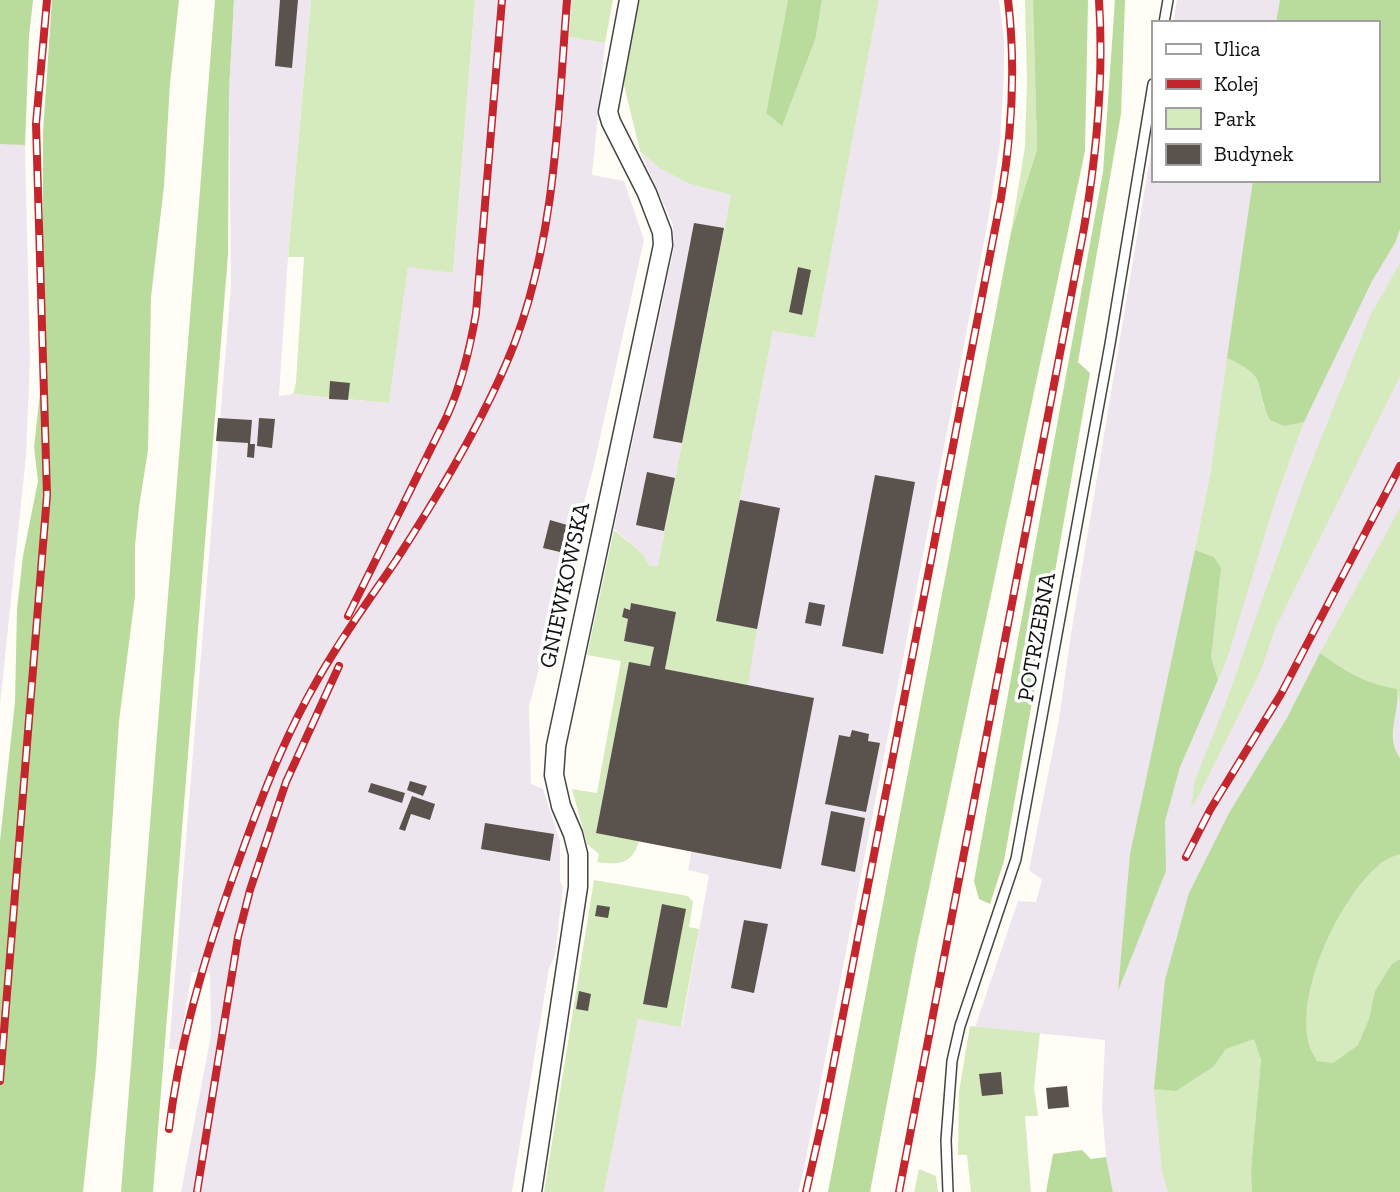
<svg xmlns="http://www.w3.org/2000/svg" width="1400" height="1192" font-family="'Zilla Slab',serif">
<rect width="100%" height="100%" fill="#fffdf5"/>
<!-- industrial -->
<g fill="#eee6ef">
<polygon points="0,0 33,0 29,36 25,145 30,359 26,456 0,705"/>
<polygon points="234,0 311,0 288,257 279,396 293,394 389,403 408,266 453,273 475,0 572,0 569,37 605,43 592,175 624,181 644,240 593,469 529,706 531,784 543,789 560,841 560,881 563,887 555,955 549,968 512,1192 181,1192 211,1035 210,973 192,972 179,1049 169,1049 231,285 229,91"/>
<polygon points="879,0 999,0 1004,38 1004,73 1000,143 988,221 802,1178 798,1192 604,1192 638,1019 682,1026 709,875 688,870 724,680 748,684 716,621 773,331 815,338"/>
<polygon points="1177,0 1400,0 1400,1192 1113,1192 1106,1157 1102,1108 1105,1040 975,1027 1018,901 1036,902 1042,880 1029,870 1059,719 1071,634 1153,140 1153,180 1377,180 1377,23 1173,23"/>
<polygon points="640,151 659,168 690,184 731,195 658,567 650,566 642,553 614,529 674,248 673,225"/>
</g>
<!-- green -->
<g fill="#d5ebbd">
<polygon points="311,0 475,0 453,273 408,267 389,403 293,394 296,382 304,257 288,257"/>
<polygon points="572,0 613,0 605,43 569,37"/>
<path d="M640,0H788L766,113L816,37L822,0H879L815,338L773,331L716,620L757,629L748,685L665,669L676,612L631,603L630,610L624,609L622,617L628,619L624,641L654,647L650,666L629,663L596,832L639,841C632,865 619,865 597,862L599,854L587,844L572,789L597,793L621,661L587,655L614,530L642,553L650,566H658L731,195L690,184L659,168L640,151L623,81Z"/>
<polygon points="1025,0 1033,0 1037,149 1011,232 1025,147 1027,80"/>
<polygon points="1400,263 1400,376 1275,629 1261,670 1199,795 1191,808 1195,780 1225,705 1306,476 1370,316"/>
<polygon points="1227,358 1250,369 1261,384 1263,405 1284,426 1304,422 1276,498 1228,656 1218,680 1211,658 1221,568 1214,557 1195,550 1210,476"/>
<path d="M1400,508V700L1396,689C1366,684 1345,670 1320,653Z"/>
<path d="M1400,854V959L1392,965L1375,991L1369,1019L1358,1045L1333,1063L1317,1061C1314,1055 1309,1048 1308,1042C1296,988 1341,897 1381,863C1386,859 1394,856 1400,854Z"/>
<polygon points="594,880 688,896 693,902 689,927 699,929 681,1027 638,1019 604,1192 544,1192"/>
<polygon points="970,1026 1040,1033 1034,1087 1038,1116 1025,1116 1031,1192 971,1192 967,1155 958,1155 959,1092"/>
<polygon points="1254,1038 1261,1060 1251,1170 1252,1192 1168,1192 1162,1172 1154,1089 1176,1090 1213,1067 1226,1049"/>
<polygon points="919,1169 936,1176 938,1192 914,1192"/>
</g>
<!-- forest -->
<g fill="#b9dc9c">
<polygon points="0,0 33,0 29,36 25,145 0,144"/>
<polygon points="52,0 179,0 170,83 164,186 151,297 148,450 139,507 135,546 135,596 119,721 96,1067 83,1192 0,1192 0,841 15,702 17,609 23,556 38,481 34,447 43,365 43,132"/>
<polygon points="215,0 234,0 229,91 228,254 153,1192 121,1192"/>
<polygon points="788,0 822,0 816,37 782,126 766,113"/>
<polygon points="1033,0 1088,0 1085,151 916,950 870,1192 828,1192 1011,232 1037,149"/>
<polygon points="1115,0 1125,0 1121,114 1078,362 1090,373 1004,861 990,904 979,899 974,881 1103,172"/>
<path d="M1280,0H1400V229L1395,243L1372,281L1304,422L1284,426L1270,420C1253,383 1271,378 1227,358L1253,180H1377V23H1276Z"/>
<polygon points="1195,550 1214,557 1221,568 1211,658 1218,680 1180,767 1165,821 1166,871 1118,991 1130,854"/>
<path d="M1320,653C1345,671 1366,684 1397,689C1400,715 1384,736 1400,758V854C1394,856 1386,859 1381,863C1340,897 1297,988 1308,1041C1309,1048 1314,1055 1317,1061L1333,1063L1358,1045L1369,1019L1375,991L1392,964L1400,959V1192H1252L1251,1170L1261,1060L1254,1039L1226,1049L1213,1067L1176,1091L1154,1089L1165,980L1189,893L1229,813L1287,718Z"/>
<polygon points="1082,1150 1091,1159 1106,1157 1113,1192 1046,1192 1053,1154"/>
</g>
<!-- building -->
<g fill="#5a524d">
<polygon points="280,0 298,0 292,68 275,66"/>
<polygon points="694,223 724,228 682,443 653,438"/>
<polygon points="798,267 811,270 802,315 789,312"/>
<polygon points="330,381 350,383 348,400 329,399"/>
<polygon points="218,418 252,420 250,444 255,444 254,458 247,457 248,443 216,441"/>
<polygon points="259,418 275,419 272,448 257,446"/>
<polygon points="647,472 675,478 664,531 636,525"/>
<polygon points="875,475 915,482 883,654 842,646"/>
<polygon points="740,500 780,508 757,629 716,621"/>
<polygon points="550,520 567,525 560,552 543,548"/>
<polygon points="809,602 825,605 821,626 805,623"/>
<polygon points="631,603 676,612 665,669 814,698 781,869 596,833 629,662 650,666 654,647 624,641 628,619 622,617 624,608 630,610"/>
<polygon points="852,730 869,734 868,741 880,743 866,812 825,804 839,735 850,737"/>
<polygon points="410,781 427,786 423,796 407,790"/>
<polygon points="371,783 405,793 402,803 368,792"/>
<polygon points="412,796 435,804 430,820 411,814 405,831 399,829"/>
<polygon points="831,811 865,818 855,872 821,865"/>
<polygon points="485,823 554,834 550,861 481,849"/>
<polygon points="662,904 686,909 667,1008 643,1004"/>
<polygon points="597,905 610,907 608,918 595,916"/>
<polygon points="744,920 768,924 754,993 731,988"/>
<polygon points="579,991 591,994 588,1011 576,1009"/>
<polygon points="1001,1072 1003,1094 982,1096 979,1074"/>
<polygon points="1067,1086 1069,1107 1048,1109 1046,1088"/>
</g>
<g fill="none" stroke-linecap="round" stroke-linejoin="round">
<defs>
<g id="lane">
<polyline points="1164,23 1168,0"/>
<polyline points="948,1192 946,1140 952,1061 960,1026 1016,859 1110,344 1153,84"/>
</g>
<polyline id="street" points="532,1192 578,887 578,854 573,834 561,806 554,775 556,746 663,245 662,232 647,193 611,122 608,112 629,0"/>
</defs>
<!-- lane casing -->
<use href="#lane" stroke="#444" stroke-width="12"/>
<!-- street casing -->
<use href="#street" stroke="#444" stroke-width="21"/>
<!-- lane -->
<use href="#lane" stroke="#fff" stroke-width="9"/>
<!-- street -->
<use href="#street" stroke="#fff" stroke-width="18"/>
<defs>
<g id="rail">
<path d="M348,616L447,416C462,383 470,348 476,313L502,0"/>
<polyline points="1186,857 1210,810 1281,694 1400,466"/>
<polyline points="0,1081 47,495 36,124 47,0"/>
<path d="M169,1129C181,1031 210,939 244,846C265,788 287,732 318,679C341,638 369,600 395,562C438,496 487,415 515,342C556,233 558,115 567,0"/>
<polyline points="197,1192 238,937 250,890 286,782 339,666"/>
<path d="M806,1192L824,1113L1001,198C1012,133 1016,66 1008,0"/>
<path d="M899,1192L1084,228C1097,152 1104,77 1099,0"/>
</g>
</defs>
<!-- rail casing -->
<use href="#rail" stroke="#c4262e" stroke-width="8"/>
<!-- rail -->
<use href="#rail" stroke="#fff" stroke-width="5" stroke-dasharray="16" stroke-linecap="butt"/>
</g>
<g text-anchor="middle" stroke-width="7" stroke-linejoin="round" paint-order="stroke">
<!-- street labels -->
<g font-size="23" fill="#111" stroke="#fff">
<text transform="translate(564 585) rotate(-78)" y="8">GNIEWKOWSKA</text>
<text transform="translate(1036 637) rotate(-80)" y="8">POTRZEBNA</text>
</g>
</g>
<!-- legend -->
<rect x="1152" y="21" width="228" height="161" fill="#ffffff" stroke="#a0a0a0" stroke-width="2"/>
<rect x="1166" y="44" width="35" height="10" fill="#ffffff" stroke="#a0a0a0" stroke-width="2"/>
<text x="1214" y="56" font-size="21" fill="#111111">Ulica</text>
<rect x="1166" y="79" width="35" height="10" fill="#c4262e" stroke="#a0a0a0" stroke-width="2"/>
<text x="1214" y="91" font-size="21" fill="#111111">Kolej</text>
<rect x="1166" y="108" width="35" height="21" fill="#d5ebbd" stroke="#a0a0a0" stroke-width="2"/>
<text x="1214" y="126" font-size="21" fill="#111111">Park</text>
<rect x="1166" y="144" width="35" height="21" fill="#5a524d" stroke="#a0a0a0" stroke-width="2"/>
<text x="1214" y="161" font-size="21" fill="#111111">Budynek</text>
</svg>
